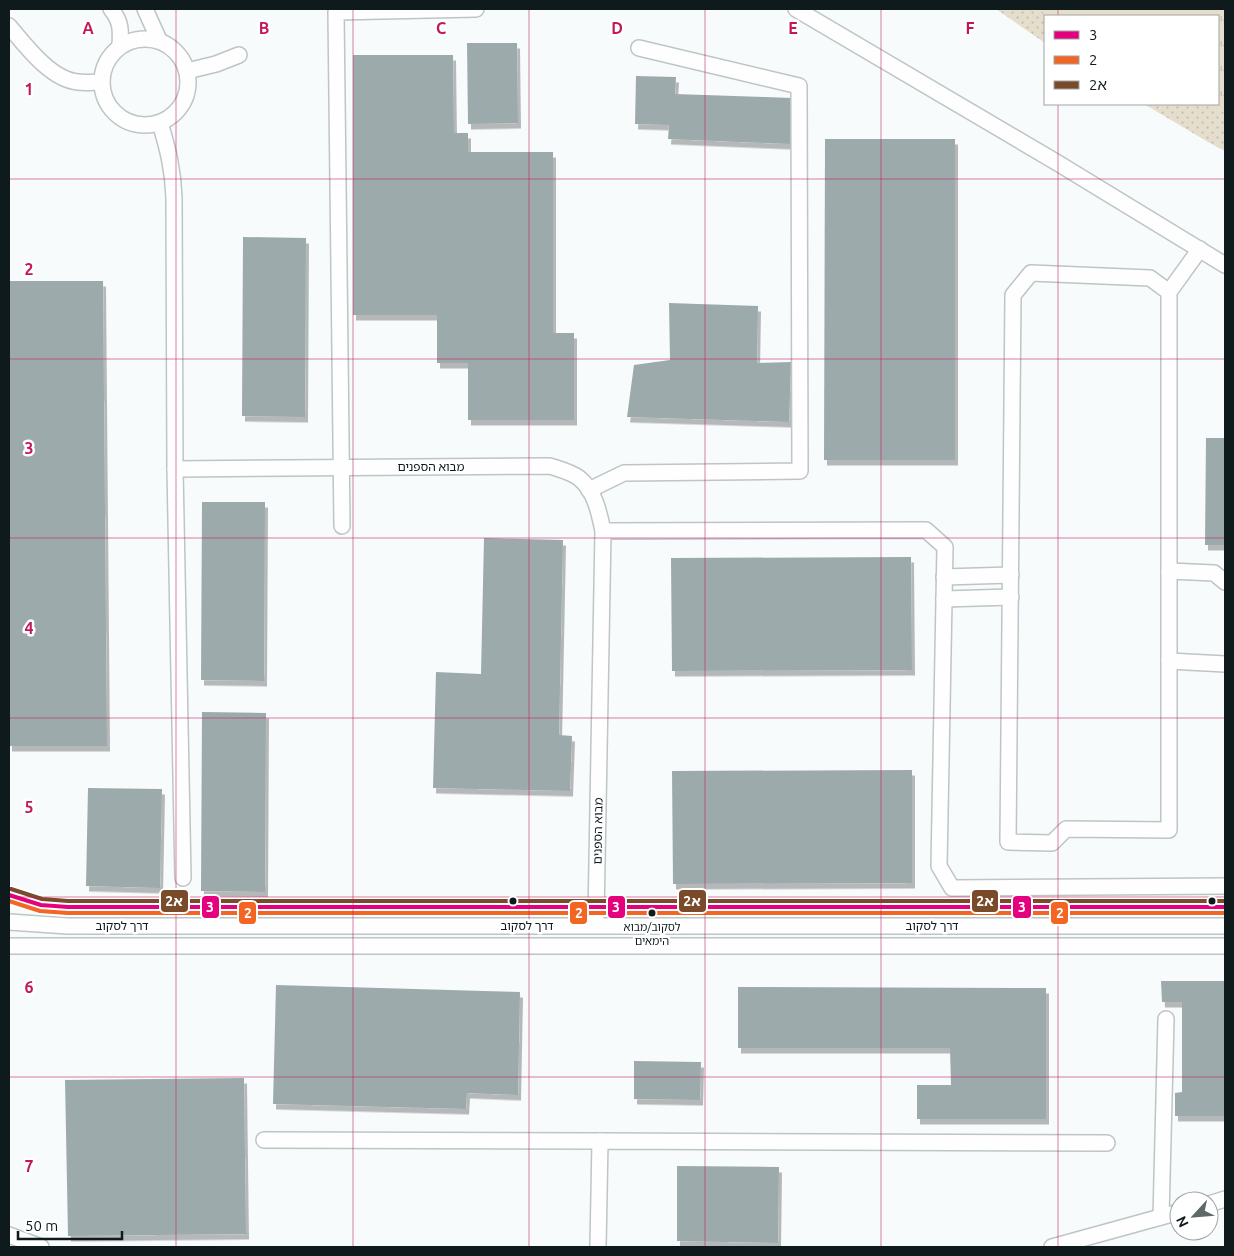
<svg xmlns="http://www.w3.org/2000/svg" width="1234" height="1256" font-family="Ubuntu,'Noto Sans Hebrew',sans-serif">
<defs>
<pattern id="grass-dots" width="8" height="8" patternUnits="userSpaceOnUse" patternTransform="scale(1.25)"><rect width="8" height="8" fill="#e6decd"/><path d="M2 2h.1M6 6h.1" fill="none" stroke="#c4beaf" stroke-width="1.8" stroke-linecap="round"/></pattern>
<pattern id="park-tufts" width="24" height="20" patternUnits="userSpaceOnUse" patternTransform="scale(1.25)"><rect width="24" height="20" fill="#e6decd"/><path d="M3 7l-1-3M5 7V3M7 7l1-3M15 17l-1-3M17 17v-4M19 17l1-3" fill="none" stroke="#c4beaf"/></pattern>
<filter id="shadow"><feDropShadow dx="3" dy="5.5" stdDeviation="0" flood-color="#0004"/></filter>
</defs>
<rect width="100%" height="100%" fill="#f7fbfc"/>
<!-- grass -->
<polygon fill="url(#grass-dots)" points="996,9 1225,9 1225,151 1208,142 1144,104 1218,104 1218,16 1045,16 1045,43"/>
<!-- park -->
<polygon fill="url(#park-tufts)" points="1036,9 1225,9 1225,113 1209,104 1218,104 1218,16 1051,16"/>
<!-- building -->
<g fill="#9daaac" filter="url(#shadow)">
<polygon points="467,43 517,43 518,123 468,124"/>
<polygon points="353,55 453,55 454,133 468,133 468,152 553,152 553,333 574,333 574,420 468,420 468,363 437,363 437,315 353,315"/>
<polygon points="636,76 676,77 675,94 792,98 790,144 668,139 669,125 635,124"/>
<polygon points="825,139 955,139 955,460 824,460"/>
<polygon points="243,237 306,238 305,417 242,416"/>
<polygon points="9,281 103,281 107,746 9,746"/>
<polygon points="669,303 758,306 757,363 791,362 789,422 627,417 634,365 670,360"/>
<polygon points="1206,438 1225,438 1225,545 1205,545"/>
<polygon points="202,502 265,502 264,681 201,680"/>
<polygon points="484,538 563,540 559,735 572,736 570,791 433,788 436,672 481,674"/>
<polygon points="911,557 912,670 672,671 671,558"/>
<polygon points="202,712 266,713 265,892 201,891"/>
<polygon points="912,770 912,883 673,884 672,771"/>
<polygon points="88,788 162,789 160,888 86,886"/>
<polygon points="1161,981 1225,981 1225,1116 1175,1116 1175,1093 1182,1092 1182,1002 1162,1002"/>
<polygon points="276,985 520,992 518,1095 467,1093 466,1109 273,1104"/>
<polygon points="738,987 1046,988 1046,1119 917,1119 917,1085 951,1085 950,1048 738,1048"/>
<polygon points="634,1061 701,1062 700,1100 634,1099"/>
<polygon points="244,1078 246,1234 68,1236 65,1080"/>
<polygon points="677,1166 779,1167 778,1243 677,1241"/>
</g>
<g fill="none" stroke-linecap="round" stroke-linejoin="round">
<defs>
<g id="minor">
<path d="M111,9C121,21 121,30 120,46"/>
<polyline points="145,9 159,40"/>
<polyline points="796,9 1056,162 1225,265"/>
<path d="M9,26C25,45 51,80 78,82C85,83 94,82 101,82"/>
<circle cx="145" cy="82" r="43"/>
<polyline points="187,71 216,64 239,55"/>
<path d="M160,123C168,149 173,170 174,198L175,469L550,466C559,469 571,472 579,478C595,491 599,512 603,531L596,917"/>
<polyline points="1169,292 1150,278 1031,273 1013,295 1008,842 1052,843 1066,829 1169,830 1169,292 1200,249"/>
<polyline points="175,469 183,878"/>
<polyline points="589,490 624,473 800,471 799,86 639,48"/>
<polyline points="342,526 336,12 476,9"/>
<polyline points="603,531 926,530 945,547 939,866 952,888 1225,886"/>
<polyline points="1169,571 1214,573 1225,582"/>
<polyline points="944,577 1011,575"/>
<polyline points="944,599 1011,597"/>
<polyline points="1169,661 1225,664"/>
<polyline points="9,895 41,905 68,907 1225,907"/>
<polyline points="9,922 68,926 1225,926"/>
<polyline points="9,946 1225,946"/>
<polyline points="264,1140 600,1141"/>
<polyline points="1209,1204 1225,1199"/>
<polyline points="1161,1217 1166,1019"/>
<polyline points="9,1235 41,1247"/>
<polyline points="598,1247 600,1141 1107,1143"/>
<polyline points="1052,1247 1179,1212"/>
</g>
</defs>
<!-- minor casing -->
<use href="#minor" stroke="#bdc5c6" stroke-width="18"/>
<!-- minor -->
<use href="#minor" stroke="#fefeff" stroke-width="15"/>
<defs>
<polyline id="bus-1" points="9,895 41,905 68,907 1225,907"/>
<polyline id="bus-2" points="9,901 40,911 68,913 1225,913"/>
<polyline id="bus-3" points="11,889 42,899 68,901 1225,901"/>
</defs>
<!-- bus-1 casing -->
<use href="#bus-1" stroke="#fff" stroke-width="8"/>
<!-- bus-2 casing -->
<use href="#bus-2" stroke="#fff" stroke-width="8"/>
<!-- bus-3 casing -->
<use href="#bus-3" stroke="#fff" stroke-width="8"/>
<!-- bus-1 -->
<use href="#bus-1" stroke="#e5007d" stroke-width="4"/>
<!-- bus-2 -->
<use href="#bus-2" stroke="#f26522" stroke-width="4"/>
<!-- bus-3 -->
<use href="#bus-3" stroke="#7a4b2a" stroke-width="4"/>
</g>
<!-- grid -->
<path fill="none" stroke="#c2185b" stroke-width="1" stroke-opacity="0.55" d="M176,9V1247M353,9V1247M529,9V1247M705,9V1247M881,9V1247M1058,9V16M1058,104V1247M9,179H1225M9,359H1225M9,538H1225M9,718H1225M9,897H1225M9,1077H1225"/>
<!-- markers -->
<g fill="#0e1a1c" stroke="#fff" stroke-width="2">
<circle cx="513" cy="901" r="4.5"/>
<circle cx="1212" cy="901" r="4.5"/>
<circle cx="652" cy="913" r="4.5"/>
</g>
<g text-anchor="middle" stroke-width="5" stroke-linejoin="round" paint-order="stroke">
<!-- bus labels -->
<g font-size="11" fill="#0e1a1c" stroke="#fff">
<text x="652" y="931">לסקוב/מבוא<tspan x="652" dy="14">הימאים</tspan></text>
</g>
<!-- street labels -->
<g font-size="12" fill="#0e1a1c" stroke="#fff">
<text x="431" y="471">מבוא הספנים</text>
<text transform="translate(598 831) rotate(-89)" y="4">מבוא הספנים</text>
<text x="122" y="930">דרך לסקוב</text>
<text x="527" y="930">דרך לסקוב</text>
<text x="932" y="930">דרך לסקוב</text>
</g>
</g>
<g font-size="16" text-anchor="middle" font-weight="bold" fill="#c2185b" stroke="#fff" stroke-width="5" stroke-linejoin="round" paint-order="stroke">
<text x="88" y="34">A</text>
<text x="264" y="34">B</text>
<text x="441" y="34">C</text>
<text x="617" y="34">D</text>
<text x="793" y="34">E</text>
<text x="970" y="34">F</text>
<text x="29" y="95">1</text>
<text x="29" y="275">2</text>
<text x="29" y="454">3</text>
<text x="29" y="634">4</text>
<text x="29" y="813">5</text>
<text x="29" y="993">6</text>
<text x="29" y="1172">7</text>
</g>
<g stroke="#fff" stroke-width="2">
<rect x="160" y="889" width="29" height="24" rx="5" fill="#7a4b2a"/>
<rect x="678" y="889" width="29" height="24" rx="5" fill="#7a4b2a"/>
<rect x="971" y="889" width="28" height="24" rx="5" fill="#7a4b2a"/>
<rect x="201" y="895" width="19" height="24" rx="5" fill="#e5007d"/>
<rect x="607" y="895" width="19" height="24" rx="5" fill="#e5007d"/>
<rect x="1012" y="895" width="20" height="24" rx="5" fill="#e5007d"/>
<rect x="238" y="901" width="19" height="24" rx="5" fill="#f26522"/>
<rect x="569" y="901" width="19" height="24" rx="5" fill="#f26522"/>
<rect x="1050" y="901" width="19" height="24" rx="5" fill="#f26522"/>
</g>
<g font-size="14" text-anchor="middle" font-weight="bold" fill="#fff">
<text x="174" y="906">2א</text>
<text x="692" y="906">2א</text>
<text x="985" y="906">2א</text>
<text x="210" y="912">3</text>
<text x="616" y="912">3</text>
<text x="1022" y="912">3</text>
<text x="248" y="918">2</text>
<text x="579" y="918">2</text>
<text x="1060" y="918">2</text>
</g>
<!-- border -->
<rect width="1234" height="1256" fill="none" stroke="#0e1a1c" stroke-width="20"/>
<!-- legend -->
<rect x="1044" y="15" width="175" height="90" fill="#ffffff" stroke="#9fa3a4"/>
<rect x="1054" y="31" width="25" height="8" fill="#e5007d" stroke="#9fa3a4"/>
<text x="1089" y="40" font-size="15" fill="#0e1a1c">3</text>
<rect x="1054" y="56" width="25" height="8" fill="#f26522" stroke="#9fa3a4"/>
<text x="1089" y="65" font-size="15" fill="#0e1a1c">2</text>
<rect x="1054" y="81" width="25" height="8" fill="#7a4b2a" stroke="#9fa3a4"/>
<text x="1089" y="90" font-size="15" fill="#0e1a1c">2א</text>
<!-- north arrow -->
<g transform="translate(1194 1216) rotate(244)"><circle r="24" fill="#ffffff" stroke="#9fa3a4"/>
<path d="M0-4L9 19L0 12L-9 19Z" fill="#60696a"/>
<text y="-8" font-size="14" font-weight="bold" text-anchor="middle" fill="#0e1a1c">N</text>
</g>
<!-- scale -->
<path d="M18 1231v8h104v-8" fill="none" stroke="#0e1a1c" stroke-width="2.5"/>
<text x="25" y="1231" font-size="15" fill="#0e1a1c" stroke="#ffffff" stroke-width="4" paint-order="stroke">50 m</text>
</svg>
